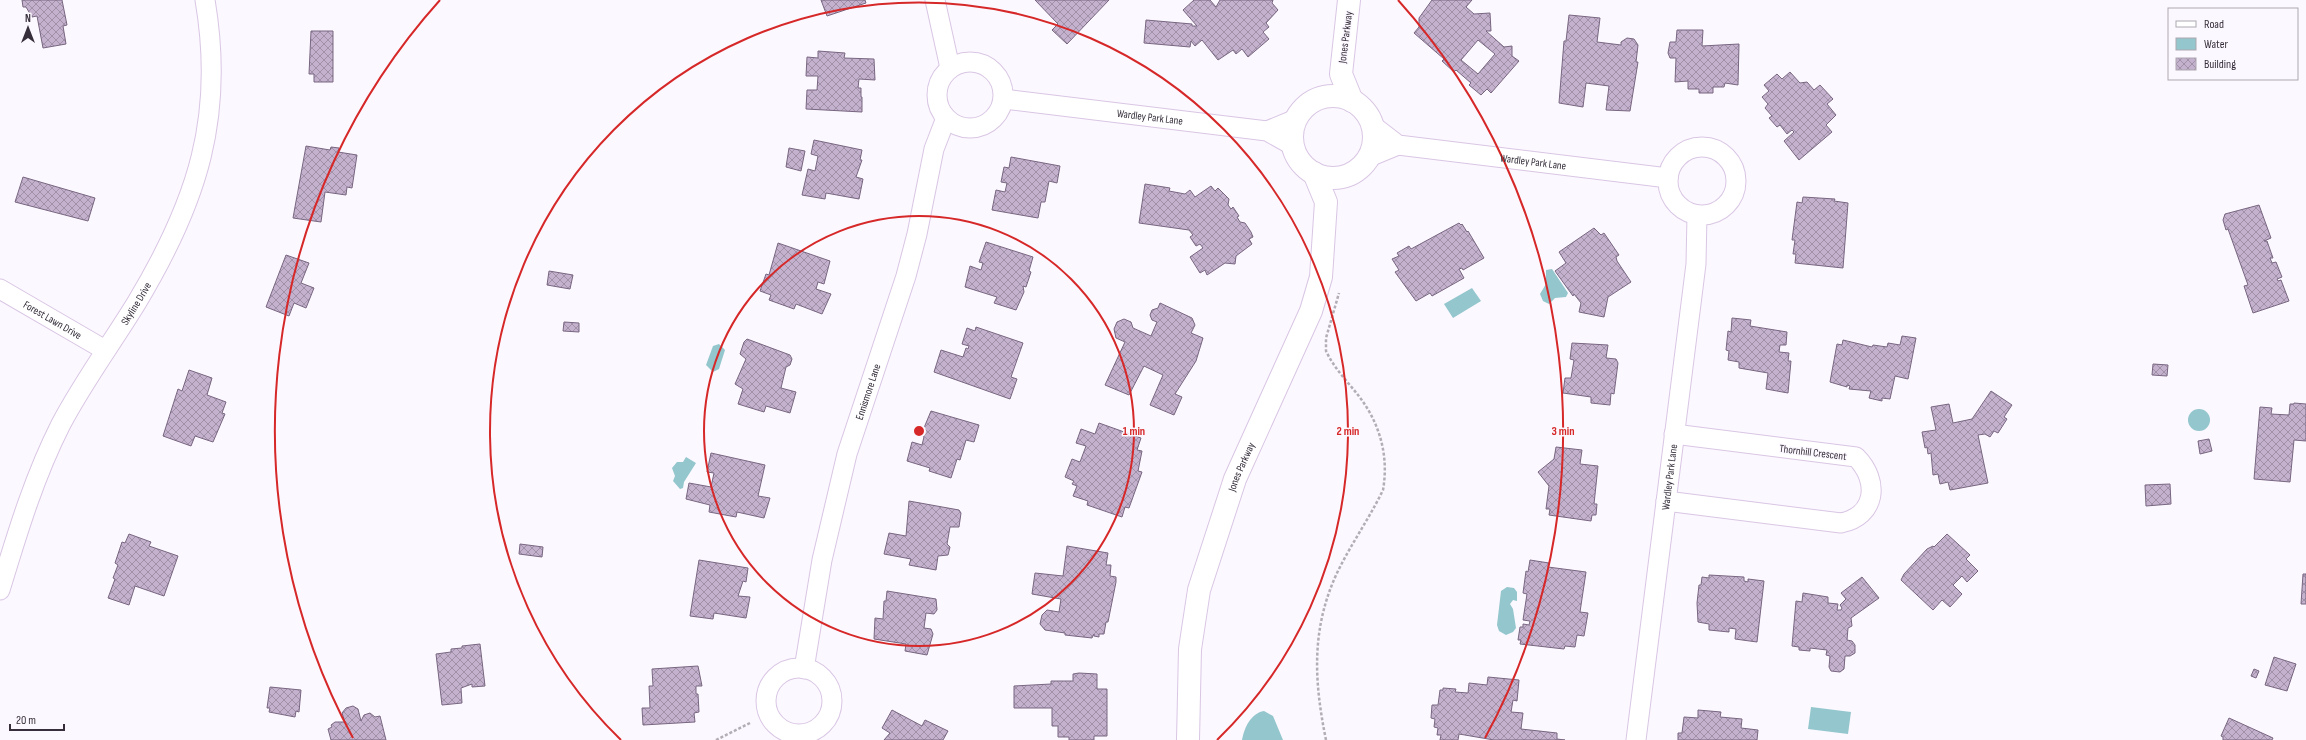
<svg xmlns="http://www.w3.org/2000/svg" width="2306" height="740" font-family="'Sofia Sans Condensed',sans-serif">
<defs>
<pattern id="building-cross-hatch" width="8" height="8" patternUnits="userSpaceOnUse"><rect width="8" height="8" fill="#c4b1ce"/><path d="M0 0l8 8M0 8l8-8" fill="none" stroke="#a090a8"/></pattern>
</defs>
<rect width="100%" height="100%" fill="#fcf8ff"/>
<!-- water -->
<g fill="#93c6cd">
<polygon points="1552,269 1568,293 1566,297 1555,298 1549,304 1543,301 1540,294 1546,284 1546,270"/>
<polygon points="1472,288 1481,301 1453,318 1444,304"/>
<polygon points="719,344 725,350 719,369 713,372 706,365 713,346"/>
<circle cx="2199" cy="420" r="11"/>
<polygon points="686,457 696,463 684,482 683,488 680,489 673,481 675,476 672,468 677,462 683,462"/>
<polygon points="1507,587 1514,588 1517,592 1517,601 1513,600 1510,604 1513,609 1516,628 1513,632 1506,635 1499,631 1497,625 1501,591"/>
<polygon points="1811,707 1851,712 1848,734 1808,729"/>
<path d="M1264,711L1273,716L1283,740H1242C1244,728 1251,713 1264,711Z"/>
</g>
<!-- building -->
<g fill="url(#building-cross-hatch)" stroke="#786681" fill-rule="evenodd">
<polygon points="22,0 62,0 67,25 63,26 66,44 43,48 37,16 32,17 26,7 23,7"/>
<polygon points="821,0 865,0 866,3 827,16"/>
<polygon points="1035,0 1109,0 1067,44 1052,30 1058,24"/>
<polygon points="1194,0 1210,0 1216,7 1220,0 1273,0 1272,3 1278,10 1266,23 1269,27 1263,32 1269,39 1248,57 1242,49 1236,54 1233,50 1218,60 1202,40 1195,46 1191,41 1190,47 1144,43 1146,20 1192,24 1192,26 1197,26 1183,10"/>
<path d="M1432,0H1472L1466,7L1474,14L1490,13L1491,31H1486L1504,47L1512,46V56L1519,61L1491,93L1487,89L1481,95L1469,85L1471,83L1456,70L1454,72L1442,61L1444,59L1414,33L1419,27V18ZM1478,40L1495,54L1478,74L1461,60Z"/>
<polygon points="1569,15 1600,18 1597,42 1621,45 1621,42 1627,38 1634,39 1638,45 1636,62 1638,62 1630,111 1606,110 1609,86 1586,83 1583,107 1559,103 1564,41 1566,41"/>
<polygon points="1677,30 1703,30 1702,46 1739,44 1738,85 1725,83 1724,87 1713,87 1713,93 1699,93 1699,89 1688,89 1688,81 1675,82 1676,58 1670,58 1668,53 1670,42 1676,42"/>
<polygon points="311,31 333,31 333,82 314,82 314,74 309,74"/>
<polygon points="818,51 845,53 844,58 874,59 875,80 859,79 858,88 861,88 861,97 862,97 862,112 806,109 807,90 817,90 818,76 806,76 807,57 818,58"/>
<polygon points="1790,72 1800,83 1807,82 1814,90 1820,85 1833,99 1827,104 1836,115 1826,125 1832,132 1799,160 1784,141 1794,132 1792,130 1787,134 1780,125 1777,127 1769,118 1772,116 1765,108 1768,104 1762,97 1769,91 1764,85 1777,74 1782,79"/>
<polygon points="814,140 862,150 860,160 862,160 856,177 863,179 859,199 826,193 825,199 802,195 808,169 815,171 818,156 811,154"/>
<polygon points="306,146 330,150 331,147 339,148 338,152 357,155 352,188 347,187 346,195 325,192 321,222 293,218"/>
<polygon points="789,148 805,151 801,171 786,167"/>
<polygon points="1011,157 1060,166 1057,183 1049,181 1045,202 1041,202 1038,218 992,210 996,190 1005,192 1007,183 1001,182 1004,167 1009,168"/>
<polygon points="23,177 95,198 88,221 15,202"/>
<polygon points="1145,184 1170,188 1169,191 1185,194 1190,190 1195,197 1211,186 1215,191 1218,188 1229,199 1228,205 1231,209 1233,207 1239,216 1237,217 1240,222 1245,223 1251,232 1253,237 1249,239 1252,244 1236,256 1235,264 1225,263 1207,275 1205,270 1200,273 1190,257 1203,248 1200,244 1196,246 1190,237 1193,235 1189,230 1139,223"/>
<polygon points="1803,197 1835,199 1834,201 1848,203 1843,268 1795,263 1796,254 1793,254 1795,240 1792,240 1797,202 1802,203"/>
<polygon points="2259,205 2271,238 2264,241 2267,241 2273,258 2270,258 2272,263 2276,262 2282,277 2277,279 2278,281 2281,280 2289,301 2253,313 2244,286 2248,285 2228,229 2226,230 2223,220 2225,214"/>
<polygon points="1459,223 1461,225 1462,224 1467,232 1468,231 1484,258 1463,270 1462,268 1459,269 1464,278 1432,296 1430,293 1416,301 1395,272 1399,270 1392,259 1399,256 1397,253 1409,246 1411,249"/>
<polygon points="1594,228 1601,235 1604,233 1619,255 1616,257 1617,261 1631,282 1608,297 1604,317 1579,312 1581,303 1574,294 1573,296 1555,271 1566,263 1559,252"/>
<polygon points="986,242 1033,257 1029,271 1031,272 1026,287 1023,286 1024,292 1016,310 994,303 997,297 965,287 970,266 981,270 983,263 979,262"/>
<polygon points="778,243 830,261 824,284 818,282 816,289 831,294 822,314 796,304 794,309 769,300 771,295 760,291 766,274 769,275"/>
<polygon points="286,255 309,263 301,283 314,288 306,308 294,303 289,316 266,307"/>
<polygon points="549,271 573,275 570,289 547,285"/>
<polygon points="1160,303 1192,318 1195,325 1191,333 1203,338 1196,361 1175,394 1182,397 1174,415 1150,405 1163,375 1144,366 1129,395 1105,385 1125,342 1116,338 1114,329 1117,322 1124,319 1131,322 1133,328 1151,336 1157,322 1152,320 1150,315 1152,310 1158,308"/>
<polygon points="1732,318 1751,320 1750,326 1787,332 1786,345 1780,345 1779,352 1789,353 1788,361 1791,361 1788,393 1766,389 1768,373 1739,368 1739,362 1728,360 1729,351 1726,350 1728,331 1731,332"/>
<polygon points="564,322 579,323 579,332 563,331"/>
<polygon points="976,327 1023,343 1011,377 1017,379 1010,399 934,372 941,350 963,357 966,348 968,349 969,346 962,344 967,328 975,331"/>
<polygon points="1902,336 1916,338 1908,379 1895,376 1890,399 1882,398 1882,401 1869,398 1871,391 1849,389 1850,386 1847,385 1847,387 1830,382 1837,344 1842,345 1843,340 1872,347 1873,345 1887,347 1888,343 1900,345"/>
<polygon points="747,339 790,355 792,359 790,365 786,367 781,388 796,392 790,413 766,406 764,412 738,404 743,389 735,384 746,359 740,354 744,342"/>
<polygon points="1572,343 1608,345 1606,358 1616,359 1618,363 1614,394 1611,393 1610,405 1591,403 1591,397 1563,393 1565,378 1571,378 1574,360 1570,359"/>
<polygon points="2153,364 2168,365 2167,376 2152,375"/>
<polygon points="189,370 212,378 207,395 226,402 222,413 225,414 213,442 195,436 191,446 163,436 178,389 182,391"/>
<polygon points="1991,391 2012,405 2004,417 2007,419 1998,433 1994,431 1990,437 1985,434 1978,435 1988,483 1950,490 1948,482 1940,484 1938,474 1933,475 1931,453 1928,454 1927,447 1925,448 1922,432 1936,430 1931,407 1949,404 1953,423 1972,419"/>
<polygon points="2294,403 2306,404 2306,441 2294,440 2290,482 2254,479 2260,407 2272,408 2271,414 2289,415 2290,404 2294,404"/>
<polygon points="931,411 979,425 974,442 966,440 960,460 957,459 951,478 929,471 930,468 907,461 912,442 922,445 924,437 921,435"/>
<polygon points="1099,423 1141,438 1137,450 1142,451 1138,471 1142,472 1129,508 1125,507 1122,517 1087,505 1088,501 1073,496 1077,486 1072,484 1074,481 1065,477 1072,459 1080,462 1086,446 1076,443 1081,429 1095,434"/>
<polygon points="2209,439 2212,451 2200,454 2198,441"/>
<polygon points="1556,447 1582,450 1580,464 1598,466 1594,504 1597,504 1596,515 1592,515 1591,521 1549,515 1550,509 1546,509 1549,486 1538,472 1554,459"/>
<polygon points="711,453 765,465 758,496 770,498 764,518 737,512 736,517 709,512 710,505 686,499 689,483 711,487 714,473 707,472"/>
<polygon points="2170,484 2171,504 2146,506 2145,485"/>
<polygon points="909,501 959,510 961,513 959,527 950,527 947,544 950,547 948,555 938,556 936,570 909,565 911,559 884,554 889,533 906,536"/>
<polygon points="129,534 151,542 149,546 178,556 164,596 135,586 129,605 108,598 115,579 113,578 118,565 115,563 122,542 125,543"/>
<polygon points="1947,534 1970,555 1966,559 1978,571 1967,582 1962,576 1953,585 1962,594 1950,607 1942,600 1933,610 1901,580 1904,574 1927,549 1933,546 1934,547"/>
<polygon points="520,544 543,547 542,557 519,554"/>
<polygon points="1067,546 1108,553 1106,565 1111,565 1110,576 1116,577 1116,582 1108,622 1106,622 1104,634 1099,634 1099,637 1094,636 1094,634 1092,638 1065,635 1065,633 1045,630 1040,624 1042,615 1047,610 1059,612 1061,599 1032,594 1035,573 1063,576"/>
<polygon points="699,560 748,568 746,582 743,581 738,596 750,597 746,618 714,613 713,619 690,616"/>
<polygon points="1530,560 1549,563 1548,567 1586,572 1580,612 1588,613 1584,636 1577,635 1575,647 1565,646 1564,649 1520,644 1521,640 1518,640 1520,627 1523,627 1523,624 1529,625 1530,621 1523,620 1527,594 1523,593 1526,571 1528,572"/>
<polygon points="2303,574 2306,574 2306,604 2301,604"/>
<polygon points="1709,575 1744,577 1744,581 1748,582 1748,579 1764,581 1757,642 1735,639 1736,629 1729,628 1729,632 1709,630 1709,624 1698,622 1697,603 1699,585 1701,585 1702,577 1709,578"/>
<polygon points="1862,577 1879,598 1851,618 1852,626 1848,628 1847,640 1852,641 1855,645 1855,653 1850,656 1845,656 1844,669 1840,672 1831,671 1829,667 1830,656 1826,655 1827,650 1810,648 1810,651 1799,650 1799,647 1792,646 1796,601 1802,602 1803,593 1828,597 1828,603 1838,604 1837,610 1841,610 1842,608 1840,605 1846,599 1841,593"/>
<polygon points="887,591 936,599 937,610 934,614 926,613 924,628 931,629 933,634 927,655 905,651 906,644 874,639 875,618 883,619 884,601 886,601"/>
<polygon points="480,644 485,686 472,687 472,684 461,688 462,703 442,705 436,654 451,652 451,649 462,648 462,646"/>
<polygon points="2274,657 2296,664 2287,691 2265,685"/>
<polygon points="698,666 702,686 696,686 696,694 698,694 699,712 694,713 695,722 643,725 642,708 650,708 649,686 653,686 652,669"/>
<polygon points="2254,669 2259,671 2256,678 2251,676"/>
<polygon points="1079,673 1097,674 1097,689 1107,689 1107,736 1094,736 1094,740 1069,740 1069,737 1058,737 1058,726 1052,726 1052,708 1014,708 1014,686 1051,684 1051,681 1073,681 1073,674"/>
<polygon points="1488,677 1519,680 1517,701 1513,700 1511,712 1523,713 1521,729 1557,733 1557,739 1565,740 1494,740 1459,734 1458,740 1440,740 1441,735 1437,735 1438,728 1434,727 1435,719 1431,718 1432,705 1438,705 1440,690 1443,690 1443,688 1456,689 1455,692 1468,693 1469,683 1487,685"/>
<polygon points="270,687 301,690 299,712 296,711 295,717 269,712 270,708 267,708"/>
<polygon points="353,706 358,709 361,721 364,715 370,713 375,717 380,716 386,740 331,740 328,729 332,727 331,725 335,722 345,722 342,713 346,708"/>
<polygon points="892,710 922,726 925,720 948,731 943,740 884,740 890,733 882,728"/>
<polygon points="1698,710 1721,712 1720,717 1742,719 1741,728 1758,730 1757,740 1678,740 1678,733 1682,733 1684,717 1698,718"/>
<polygon points="2229,718 2273,738 2272,740 2223,740 2223,737 2221,736"/>
</g>
<g fill="none" stroke-linecap="round" stroke-linejoin="round">
<defs>
<g id="minor">
<polyline points="935,0 950,68"/>
<circle cx="970" cy="95" r="33"/>
<path id="s1" d="M1004,99L1267,131L1292,145"/>
<path id="s2" d="M1372,125L1398,145L1668,178"/>
<polyline points="1267,131 1296,119"/>
<circle cx="1702" cy="181" r="34"/>
<polyline points="1369,157 1398,145"/>
<path id="s3" d="M0,289L105,350"/>
<path d="M1666,501L1841,523C1876,516 1880,481 1856,457L1674,434"/>
<path id="s4" d="M0,590C17,534 34,477 61,424C83,382 112,343 137,302C197,202 225,117 205,0"/>
<circle cx="799" cy="701" r="33"/>
<path id="s5" d="M804,669L822,560L847,454L906,276L917,234L934,149L946,118"/>
<path id="s6" d="M1636,740L1696,264L1697,215"/>
</g>
<g id="tertiary">
<polyline points="1349,0 1341,74 1352,101"/>
<circle cx="1333" cy="137" r="41"/>
<path id="s7" d="M1188,740L1190,649L1199,590L1235,479L1311,311L1321,277L1326,202L1314,173"/>
</g>
</defs>
<!-- minor casing -->
<use href="#minor" stroke="#d9c6e4" stroke-width="21"/>
<!-- tertiary casing -->
<use href="#tertiary" stroke="#d9c6e4" stroke-width="24"/>
<!-- path -->
<g stroke="#b2adb6" stroke-width="2.5" stroke-dasharray="3 2" stroke-linecap="butt">
<polyline points="716,740 750,723"/>
<path d="M1326,740C1314,681 1311,629 1337,573C1351,544 1369,519 1383,490C1389,456 1380,423 1358,395C1347,381 1334,368 1326,351V338L1339,293"/>
</g>
<!-- minor -->
<use href="#minor" stroke="#fff" stroke-width="19"/>
<!-- tertiary -->
<use href="#tertiary" stroke="#fff" stroke-width="22"/>
</g>
<!-- distance rings -->
<g fill="none" stroke="#d62828" stroke-width="2">
<circle cx="919" cy="431" r="215"/>
<path d="M621 740A429 429 0 1 1 1217 740"/>
<path d="M353 738A644 644 0 0 1 440 0M1398 0A644 644 0 0 1 1485 738"/>
</g>
<g text-anchor="middle" stroke-width="3" stroke-linejoin="round" paint-order="stroke">
<!-- street labels -->
<g font-size="11" fill="#362f3b" stroke="#fcf8ff">
<text transform="translate(1345 37) rotate(-83)" y="4">Jones Parkway</text>
<text dy="4" stroke="none"><textPath href="#s1" startOffset="147">Wardley Park Lane</textPath></text>
<text dy="4" stroke="none"><textPath href="#s2" startOffset="169">Wardley Park Lane</textPath></text>
<text dy="4" stroke="none"><textPath href="#s4" startOffset="319">Skyline Drive</textPath></text>
<text dy="4" stroke="none"><textPath href="#s3" startOffset="61">Forest Lawn Drive</textPath></text>
<text dy="4" stroke="none"><textPath href="#s5" startOffset="285">Ennismore Lane</textPath></text>
<text transform="translate(1813 452) rotate(7)" y="4">Thornhill Crescent</text>
<text dy="4" stroke="none"><textPath href="#s7" startOffset="281">Jones Parkway</textPath></text>
<text dy="4" stroke="none"><textPath href="#s6" startOffset="265">Wardley Park Lane</textPath></text>
</g>
</g>
<circle cx="919" cy="431" r="6" fill="#d62828" stroke="#fcf8ff" stroke-width="2"/>
<g font-size="12" text-anchor="middle" font-weight="bold" fill="#d62828" stroke="#fcf8ff" stroke-width="3" stroke-linejoin="round" paint-order="stroke">
<text x="1134" y="435">1 min</text>
<text x="1348" y="435">2 min</text>
<text x="1563" y="435">3 min</text>
</g>
<!-- legend -->
<rect x="2168" y="8" width="130" height="72" fill="#fcf8ff" stroke="#ada8b1"/>
<rect x="2176" y="21" width="20" height="6" fill="#ffffff" stroke="#ada8b1"/>
<text x="2204" y="28" font-size="12" fill="#362f3b">Road</text>
<rect x="2176" y="38" width="20" height="12" fill="#93c6cd" stroke="#ada8b1"/>
<text x="2204" y="48" font-size="12" fill="#362f3b">Water</text>
<rect x="2176" y="58" width="20" height="12" fill="url(#building-cross-hatch)" stroke="#ada8b1"/>
<text x="2204" y="68" font-size="12" fill="#362f3b">Building</text>
<!-- north arrow -->
<g transform="translate(28 28)" stroke="#fcf8ff" stroke-width="3" paint-order="stroke">
<path d="M0-3L7 15L0 10L-7 15Z" fill="#362f3b"/>
<text y="-6" font-size="11" font-weight="bold" text-anchor="middle" fill="#362f3b">N</text>
</g>
<!-- scale -->
<path d="M10 724v6h54v-6" fill="none" stroke="#362f3b" stroke-width="2"/>
<text x="16" y="724" font-size="12" fill="#362f3b" stroke="#fcf8ff" stroke-width="3" paint-order="stroke">20 m</text>
</svg>
